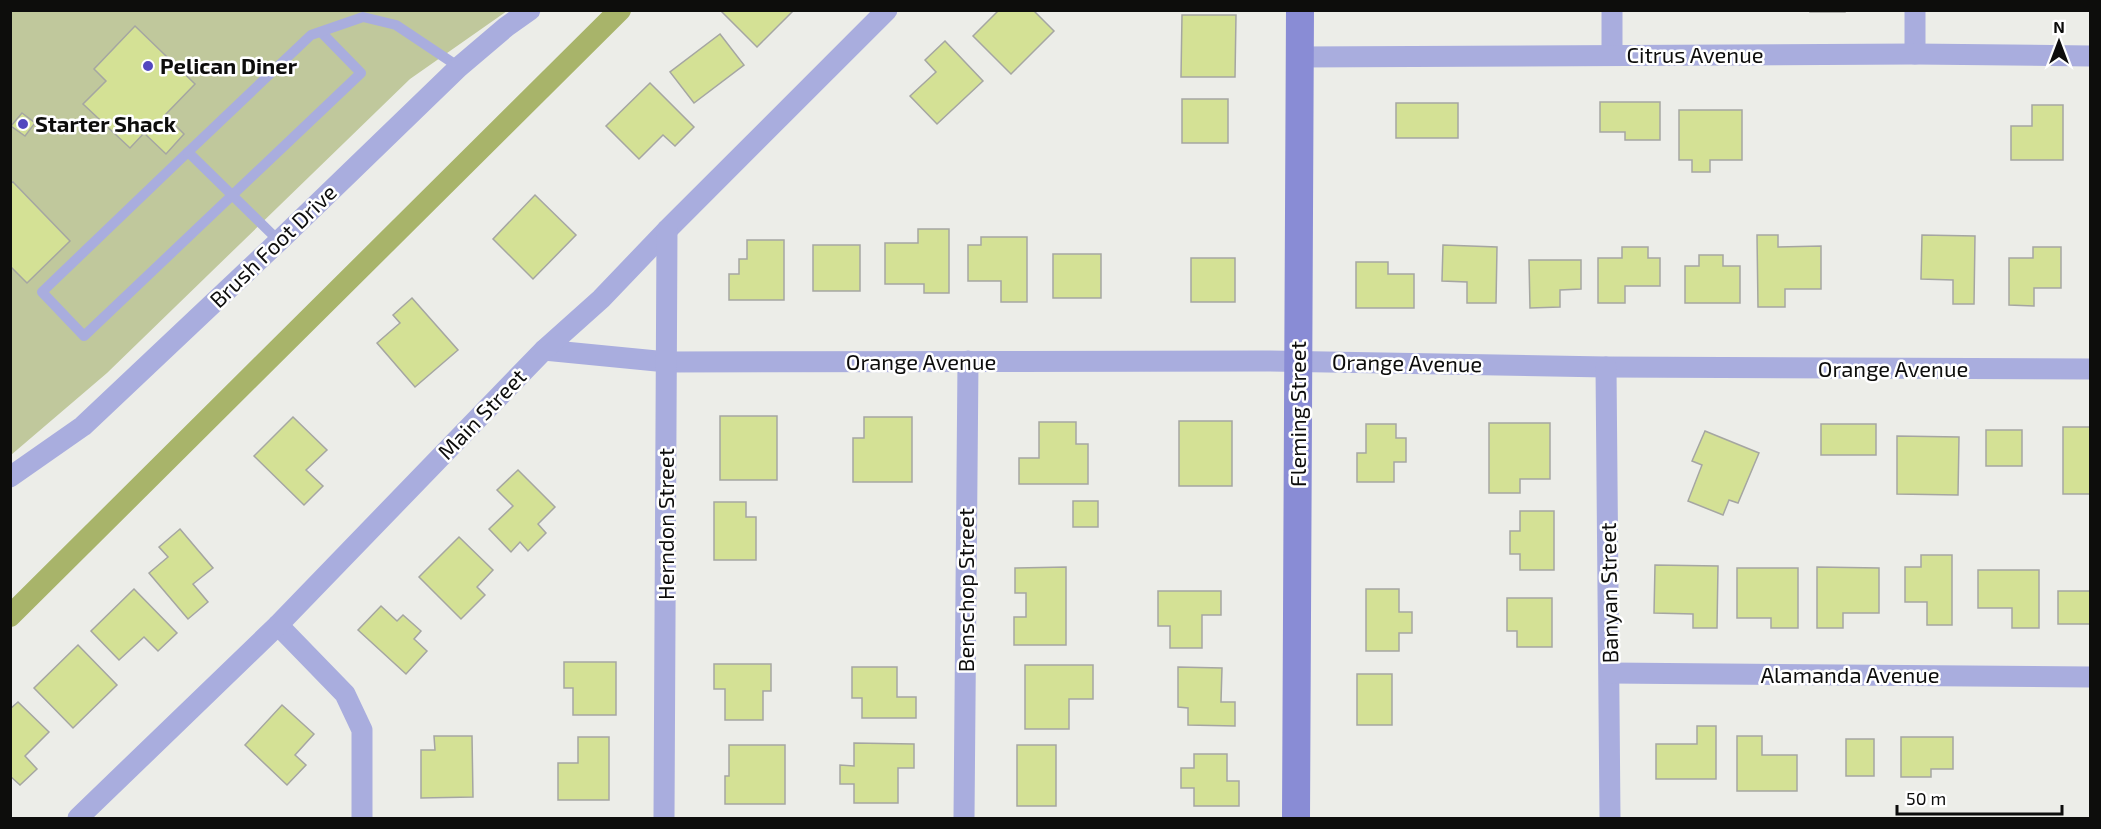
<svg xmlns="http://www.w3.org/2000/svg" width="2101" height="829" font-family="'Exo 2',sans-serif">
<rect width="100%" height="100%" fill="#ecede8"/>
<!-- green -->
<polygon fill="#c0c89c" points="11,11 507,11 410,79 107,373 11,455"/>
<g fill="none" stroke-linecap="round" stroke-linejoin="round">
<!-- canal -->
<polyline stroke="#a8b46a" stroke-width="22" points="10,616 620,10"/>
</g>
<!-- building -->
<g fill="#d4e195" stroke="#a5a6a2" stroke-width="1.5">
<polygon points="720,10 794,10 757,47"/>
<polygon points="999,10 1033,10 1054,31 1011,74 973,36"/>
<rect x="1810" y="10" width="35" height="2"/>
<polygon points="1182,15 1236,15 1235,77 1181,77"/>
<polygon points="135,26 195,84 165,115 184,134 166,154 144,133 130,148 83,104 106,81 94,69"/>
<polygon points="720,34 744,65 694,103 670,72"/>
<polygon points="945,41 983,81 937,124 910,96 936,72 925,60"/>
<polygon points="650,83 694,127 675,146 663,135 639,159 606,126"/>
<rect x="1182" y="99" width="46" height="44"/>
<polygon points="1600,102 1660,102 1660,140 1625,140 1625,132 1600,132"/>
<rect x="1396" y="103" width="62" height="35"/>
<polygon points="2032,105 2063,105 2063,160 2011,160 2011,126 2032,126"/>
<polygon points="1679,110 1742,110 1742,160 1710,160 1710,172 1692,172 1692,160 1679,160"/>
<polygon points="22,113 35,123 25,136 11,126"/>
<polygon points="13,182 70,241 27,283 10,266 10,184"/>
<polygon points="535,195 576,235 533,279 493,239"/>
<polygon points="918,229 949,229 949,293 924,293 924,284 885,284 885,243 918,243"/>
<polygon points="1757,235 1778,235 1778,247 1821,246 1821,289 1785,289 1785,307 1758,307"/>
<polygon points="1922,235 1975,236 1974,304 1953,304 1953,280 1921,279"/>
<polygon points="981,237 1027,237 1027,302 1001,302 1001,281 968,281 968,245 981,245"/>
<polygon points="747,240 784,240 784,300 729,300 729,274 739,274 739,259 747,259"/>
<rect x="813" y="245" width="47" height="46"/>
<polygon points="1443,245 1497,247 1496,303 1467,303 1467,282 1442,281"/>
<polygon points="1622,247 1648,247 1648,258 1660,258 1660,286 1625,286 1625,303 1598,303 1598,258 1622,258"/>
<polygon points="2033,247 2061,247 2061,288 2034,288 2034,306 2009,305 2009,258 2033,258"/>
<rect x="1053" y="254" width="48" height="44"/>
<polygon points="1699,255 1723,255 1723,266 1740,266 1740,303 1685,303 1685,266 1699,266"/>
<rect x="1191" y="258" width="44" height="44"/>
<polygon points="1529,260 1581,260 1581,289 1560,290 1560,307 1530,308"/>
<polygon points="1356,262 1388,262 1388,274 1414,274 1414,308 1356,308"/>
<polygon points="412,298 458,350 415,387 377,343 400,323 393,315"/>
<rect x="720" y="416" width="57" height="64"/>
<polygon points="293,417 327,450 306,470 323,486 304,505 254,456"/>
<polygon points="864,417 912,417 912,482 853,482 853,438 864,438"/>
<rect x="1179" y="421" width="53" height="65"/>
<polygon points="1039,422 1076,422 1076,444 1088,444 1088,484 1019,484 1019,458 1039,458"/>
<polygon points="1489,423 1550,423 1550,479 1520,479 1520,493 1489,493"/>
<polygon points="1366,424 1396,424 1396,438 1406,438 1406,462 1394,462 1394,482 1357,482 1357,453 1366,453"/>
<rect x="1821" y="424" width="55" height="31"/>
<rect x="2063" y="427" width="27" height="67"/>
<rect x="1986" y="430" width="36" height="36"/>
<polygon points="1705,431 1759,453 1738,503 1729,500 1723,515 1688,501 1702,465 1692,461"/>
<polygon points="1897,436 1959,437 1958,495 1897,494"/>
<polygon points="518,470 555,507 538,524 546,533 528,551 520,542 511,552 489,529 513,506 497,490"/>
<rect x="1073" y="501" width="25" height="26"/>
<polygon points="714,502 746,502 746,517 756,517 756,560 714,560"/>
<polygon points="1520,511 1554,511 1554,570 1520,570 1520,554 1510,554 1510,531 1520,531"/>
<polygon points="180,529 213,568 193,584 208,602 188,619 149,573 168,557 159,547"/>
<polygon points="459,537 493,570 477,587 485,595 461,619 419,577"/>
<polygon points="1921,555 1952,555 1952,625 1927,625 1927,602 1905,602 1905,567 1921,567"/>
<polygon points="1655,565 1718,566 1717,628 1693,628 1693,614 1654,613"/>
<polygon points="1066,567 1066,645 1014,645 1014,617 1026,617 1026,593 1015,593 1015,568"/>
<polygon points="1817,567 1879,568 1879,613 1843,613 1843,628 1817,628"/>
<polygon points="1737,568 1798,568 1798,628 1771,628 1771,618 1737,618"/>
<polygon points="1978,570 2039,570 2039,628 2012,628 2012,608 1978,608"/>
<polygon points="134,589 177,633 158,651 144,637 119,660 91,631"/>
<polygon points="1366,589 1399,589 1399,612 1412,612 1412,633 1399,633 1399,651 1366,651"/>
<polygon points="1158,591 1221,591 1221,615 1202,615 1202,648 1170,648 1170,626 1158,626"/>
<rect x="2058" y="591" width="32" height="33"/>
<polygon points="1507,598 1552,598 1552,647 1517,647 1517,631 1507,631"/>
<polygon points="381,606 397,621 403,615 421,631 414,639 427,651 406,674 358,630"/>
<polygon points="78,645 117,685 73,728 34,688"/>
<polygon points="564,662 616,662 616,715 573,715 573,688 564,688"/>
<polygon points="714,664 771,664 771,691 763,691 763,720 725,720 725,689 714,689"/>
<polygon points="1025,665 1093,665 1093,699 1069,699 1069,729 1025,729"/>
<polygon points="852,667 897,667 897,697 916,697 916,718 862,718 862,698 852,698"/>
<polygon points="1178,667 1222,668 1221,702 1235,702 1235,726 1188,725 1188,708 1178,707"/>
<rect x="1357" y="674" width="35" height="51"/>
<polygon points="18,702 49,732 25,756 37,769 20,785 10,776 10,709"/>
<polygon points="282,705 314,734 295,755 306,765 287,785 245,745"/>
<polygon points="1697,726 1716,726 1716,779 1656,779 1656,744 1697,744"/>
<polygon points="434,736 472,736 473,797 421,798 421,750 435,750"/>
<polygon points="1737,736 1762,736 1762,755 1797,755 1797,791 1737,791"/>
<polygon points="578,737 609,737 609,800 558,800 558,763 578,763"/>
<polygon points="1901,737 1953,737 1953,769 1931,769 1931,777 1901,777"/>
<rect x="1846" y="739" width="28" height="37"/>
<polygon points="854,743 914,744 914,768 898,768 898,803 854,803 854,784 840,784 840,765 854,766"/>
<polygon points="729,745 785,745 785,804 725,804 725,776 729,776"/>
<rect x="1017" y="745" width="39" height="61"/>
<polygon points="1194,754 1227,754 1227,781 1239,781 1239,806 1194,806 1194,788 1181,788 1181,768 1194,768"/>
</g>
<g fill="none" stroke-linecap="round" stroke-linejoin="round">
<!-- lane -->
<g stroke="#a9adde" stroke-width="10">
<polyline points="188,152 42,292 84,336 361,73 321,32"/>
<polyline points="279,241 188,152 311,35 363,17 396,25 459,67"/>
</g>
<!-- street -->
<g stroke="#a9adde" stroke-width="21">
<polyline points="1612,10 1612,55"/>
<polyline points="1915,54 1915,10"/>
<polyline points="1300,57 1915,54 2090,56"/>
<polyline points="544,350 667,362 1266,361 1606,367 2090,369"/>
<polyline points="1606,367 1610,818"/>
<polyline points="10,477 83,426 279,241 459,67 506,27 530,10"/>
<polyline points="278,625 345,694 362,730 362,818"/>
<polyline points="1610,673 2090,677"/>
<polyline points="78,818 278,625 544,350 601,299 667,230 887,10"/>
<polyline points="664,818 667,230"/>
<polyline points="964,818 968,361"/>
</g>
<!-- secondary -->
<polyline stroke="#898cd5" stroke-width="28" points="1296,818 1300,10"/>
</g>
<!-- markers -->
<g fill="#5248bf" stroke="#fff" stroke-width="2">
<circle cx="148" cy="66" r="6"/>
<circle cx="23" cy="124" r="6"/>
</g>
<g text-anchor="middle" stroke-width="5" stroke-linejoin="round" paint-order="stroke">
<!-- street labels -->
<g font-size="22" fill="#0d0d0c" stroke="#fff">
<text x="1695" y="63">Citrus Avenue</text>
<text transform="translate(273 246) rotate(-44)" y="8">Brush Foot Drive</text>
<text x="921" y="370">Orange Avenue</text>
<text transform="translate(1407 363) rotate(1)" y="8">Orange Avenue</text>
<text x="1893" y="377">Orange Avenue</text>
<text transform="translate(482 414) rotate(-46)" y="8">Main Street</text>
<text transform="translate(1298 414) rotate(-90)" y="8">Fleming Street</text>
<text transform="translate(666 524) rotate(-90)" y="8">Herndon Street</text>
<text transform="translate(966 590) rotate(-90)" y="8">Benschop Street</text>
<text transform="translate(1609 593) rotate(-91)" y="8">Banyan Street</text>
<text x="1850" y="683">Alamanda Avenue</text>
</g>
<!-- poi labels -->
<g font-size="22" font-weight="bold" fill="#0d0d0c" stroke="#fff" text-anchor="start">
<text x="160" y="74">Pelican Diner</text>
<text x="35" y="132">Starter Shack</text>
</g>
</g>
<!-- border -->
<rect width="2101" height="829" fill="none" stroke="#0d0d0c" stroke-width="24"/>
<!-- north arrow -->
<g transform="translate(2059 42)" stroke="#ffffff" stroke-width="4.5" paint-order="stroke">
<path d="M0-4.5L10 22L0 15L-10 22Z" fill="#0d0d0c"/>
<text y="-9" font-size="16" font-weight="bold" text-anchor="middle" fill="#0d0d0c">N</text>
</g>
<!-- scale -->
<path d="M1897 805v9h165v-9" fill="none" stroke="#0d0d0c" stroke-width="3"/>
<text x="1906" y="805" font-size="18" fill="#0d0d0c" stroke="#ffffff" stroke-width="4.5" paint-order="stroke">50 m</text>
</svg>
